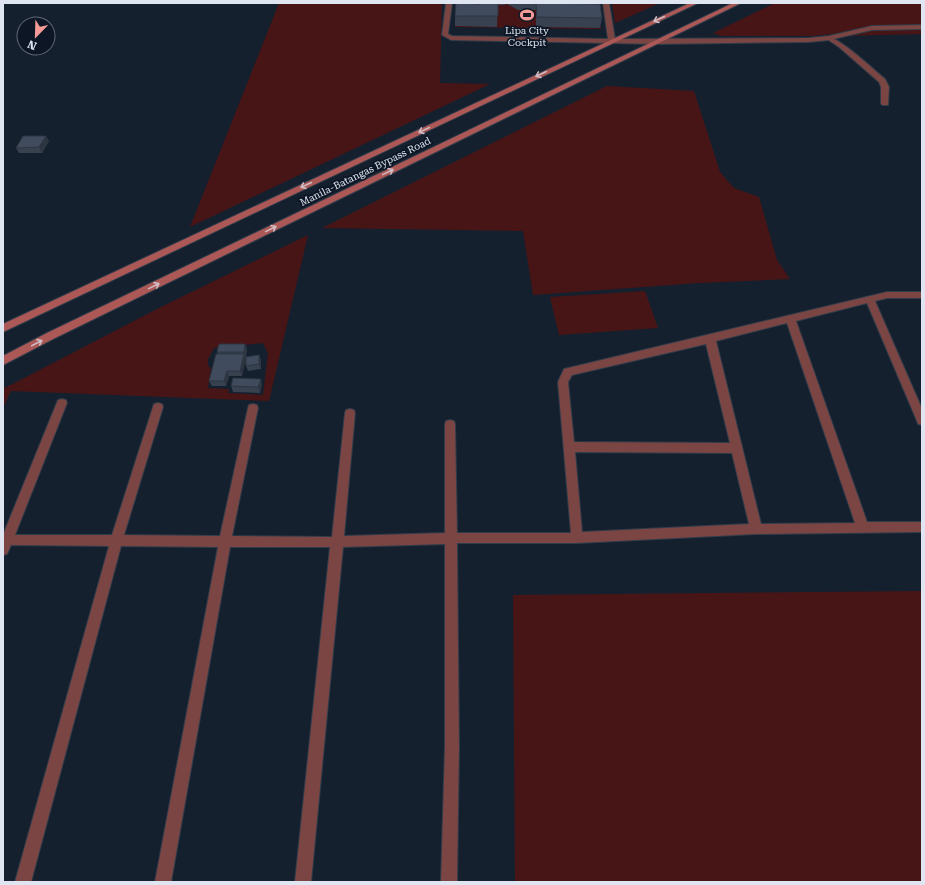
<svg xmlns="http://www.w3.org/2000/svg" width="925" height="885" font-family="'Roboto Serif',serif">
<rect width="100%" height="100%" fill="#15202f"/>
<!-- green -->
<g fill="#481516" fill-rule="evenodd">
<polygon points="279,3 442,3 440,83 490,84 190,227"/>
<polygon points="456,3 596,3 601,29 455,27"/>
<polygon points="612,3 660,3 615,23"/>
<polygon points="775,3 922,3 922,34 844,36 841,33 814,36 721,36 713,33"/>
<polygon points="607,86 694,91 720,172 734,188 759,197 777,260 790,279 699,283 533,295 523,231 322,228"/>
<path d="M308,235L269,401L11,391L3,408V389L159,308ZM263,343L268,353L263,395L228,393L229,389L208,388L211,369L208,365V359L214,348Z"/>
<polygon points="645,291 658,328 559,335 550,297"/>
<polygon points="922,591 922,882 515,882 513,595"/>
</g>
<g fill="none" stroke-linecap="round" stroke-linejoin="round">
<defs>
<path id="service" d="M827,37C837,35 875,71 885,79L889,87L888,105H882L881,103V87L879,82L839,47L827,39Z"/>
<g id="minor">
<polygon points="446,3 452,3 448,34 452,36 608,39 603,3 609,3 615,39 809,38 829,36 872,26 922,25 922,29 872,30 829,40 809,42 657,44 451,40 442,35"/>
<path d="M887,292H922V298H887L875,301L922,409V425L918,424L917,421L867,303L796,321L867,522H922V532L756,534L577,543H457L459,746L457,882H441L445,746V544L343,547L311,882H295L330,547H230L171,882H155L218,547L121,546L31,882H15L109,546L11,545L7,554L3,555V535L58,400L62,399L66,400L67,403L15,535H112L153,407L154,404L158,403L162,404L163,407L124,535L220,536L248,408L249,405L253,404L257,405L258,408L232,536L332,537L345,413L346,410L350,409L354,410L355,413L344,536L445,533V424L446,421L450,420L454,421L455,424L457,533H571L558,382L564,369ZM787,323L855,523L761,524L716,341ZM706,344L730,443L574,442L568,382L572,375ZM575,452L732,453L749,524L582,532Z"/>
</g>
<g id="secondary">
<polygon points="690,3 698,3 3,332 3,324"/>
<polygon points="733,3 741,3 53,339 3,365 3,356 47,333"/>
</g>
</defs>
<!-- service casing -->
<use href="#service" stroke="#313c4a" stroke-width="2"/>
<!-- minor casing -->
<use href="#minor" stroke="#313c4a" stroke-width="2"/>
<!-- secondary casing -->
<use href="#secondary" stroke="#313c4a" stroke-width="2"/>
<!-- service -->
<use href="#service" fill="#7a4543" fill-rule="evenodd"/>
<!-- minor -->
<use href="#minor" fill="#7a4543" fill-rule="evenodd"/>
<!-- secondary -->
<use href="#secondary" fill="#ac5856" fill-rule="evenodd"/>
</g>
<!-- wall -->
<g fill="#374150">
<polygon points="456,3 568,3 567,4 579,4 579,3 597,3 602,18 600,28 536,27 536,10 518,10 505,3 505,5 498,5 497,27 455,26 455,16"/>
<polygon points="49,141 42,153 19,153 16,148"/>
<polygon points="245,344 247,349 246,357 259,355 261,360 261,369 248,371 246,366 245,358 242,376 229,376 226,386 212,386 209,381 218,354 217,352"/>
<polygon points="262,384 260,393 233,392 231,386"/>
</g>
<!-- shaded-wall -->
<g fill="#2d3541">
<polygon points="46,136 49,141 42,153 39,147"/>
<polygon points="245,344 247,349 245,358 244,352"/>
<polygon points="244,354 246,359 242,376 240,371"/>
<polygon points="259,355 261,360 261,369 259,364"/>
<polygon points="227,371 229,376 226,386 224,381"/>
<polygon points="261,379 262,384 260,393 258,387"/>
</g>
<!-- building -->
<g fill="#404c5d" stroke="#2d3541">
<polygon points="456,3 480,4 480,3 498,3 498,16 455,16"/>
<polygon points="536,3 600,4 602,18 537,17"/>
<polygon points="23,136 46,136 39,147 16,148"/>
<polygon points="219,344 245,344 244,352 217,352"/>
<polygon points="216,354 244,354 240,371 227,371 224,381 209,381"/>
<polygon points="259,355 259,364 246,366 246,357"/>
<polygon points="233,378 261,379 258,387 231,386"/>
</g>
<!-- one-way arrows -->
<defs><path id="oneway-shaft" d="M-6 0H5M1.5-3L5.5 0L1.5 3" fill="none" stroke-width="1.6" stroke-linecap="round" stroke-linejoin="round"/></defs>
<g stroke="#d0bbc2">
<use href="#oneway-shaft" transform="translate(659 19) rotate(155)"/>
<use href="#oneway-shaft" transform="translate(541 74) rotate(155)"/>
<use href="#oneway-shaft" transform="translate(424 130) rotate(155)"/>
<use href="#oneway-shaft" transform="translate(388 172) rotate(-26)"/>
<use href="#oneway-shaft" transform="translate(306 185) rotate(155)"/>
<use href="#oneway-shaft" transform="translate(271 229) rotate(-26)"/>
<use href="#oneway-shaft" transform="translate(154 286) rotate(-26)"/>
<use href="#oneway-shaft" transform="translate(37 343) rotate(-28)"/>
</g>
<!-- icons -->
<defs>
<symbol id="stadium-bare" viewBox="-9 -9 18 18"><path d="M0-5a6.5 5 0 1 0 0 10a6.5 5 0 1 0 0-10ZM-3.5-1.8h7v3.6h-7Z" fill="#f59b97" stroke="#0c1625" stroke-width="2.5" paint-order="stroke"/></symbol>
</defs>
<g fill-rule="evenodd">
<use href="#stadium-bare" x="517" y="5" width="20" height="20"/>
</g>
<g text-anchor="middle" stroke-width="3.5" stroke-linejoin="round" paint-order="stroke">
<!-- far-poi labels -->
<g font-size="10" fill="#dfe6f1" stroke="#0c1625">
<text x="527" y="34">Lipa City<tspan x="527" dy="12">Cockpit</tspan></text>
</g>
<!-- far-street labels -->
<g font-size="10" fill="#dfe6f1" stroke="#0c1625">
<text transform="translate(365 171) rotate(-26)" y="4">Manila-Batangas Bypass Road</text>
</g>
</g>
<!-- border -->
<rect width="925" height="885" fill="none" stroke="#dfe6f1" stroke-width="8"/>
<!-- north arrow -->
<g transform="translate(36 36) rotate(203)"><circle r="19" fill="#0c1625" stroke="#606977"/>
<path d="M0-3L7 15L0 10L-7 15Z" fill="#f59b97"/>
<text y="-6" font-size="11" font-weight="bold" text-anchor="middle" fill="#dfe6f1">N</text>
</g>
</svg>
